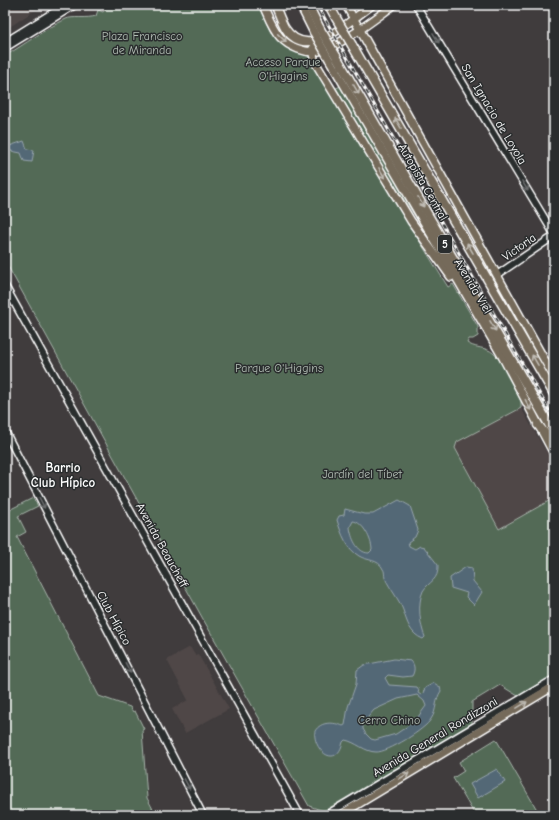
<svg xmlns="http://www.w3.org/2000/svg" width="559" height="820" font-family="'Comic Neue',sans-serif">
<rect width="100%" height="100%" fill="#403c3d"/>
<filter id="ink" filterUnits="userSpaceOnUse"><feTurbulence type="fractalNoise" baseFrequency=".025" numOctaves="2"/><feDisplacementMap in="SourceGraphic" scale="8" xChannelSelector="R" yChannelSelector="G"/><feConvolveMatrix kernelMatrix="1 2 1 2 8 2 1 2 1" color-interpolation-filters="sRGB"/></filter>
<g filter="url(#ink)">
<!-- built -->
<g fill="#4f4747">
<polygon points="5,5 43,5 5,30"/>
<polygon points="521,408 554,465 554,498 499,529 455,448 457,442"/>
<polygon points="190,647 195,655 198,654 229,709 185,733 172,709 188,700 167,660"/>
</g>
<!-- green -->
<g fill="#526a57" stroke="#a8b4ab">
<path d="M110,5H258L271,33L273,32L285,46L309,57L358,142L448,287L453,284L478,327V336L473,339H469L467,343C475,348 481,347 488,350C501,354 514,388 521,401V408L457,442L455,448L499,529L554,498V675L518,696L500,685L472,702V723L324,811L309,806L203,619L5,261V56C25,44 45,29 66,19C72,16 87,19 96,16L98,10L103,12Z"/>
<polygon points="341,86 418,220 418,221 379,161 336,88"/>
<polygon points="33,498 38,506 18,516 26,532 17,537 99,696 130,707 133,712 135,711 144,729 142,730 147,798 156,815 5,815 5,512"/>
<polygon points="496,739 540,815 475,815 453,778 464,771 459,762"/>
</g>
<!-- water -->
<g fill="#526776" stroke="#97a4ad" fill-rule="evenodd">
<polygon points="24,141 27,149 34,150 32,162 24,161 21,153 11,151 9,149 9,146"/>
<path d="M399,500L410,506L418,530L415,537L408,542L409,546L415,549L420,546L424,547L438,565C439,581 429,581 423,591C417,604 420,625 425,637L423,639C410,634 407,622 403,610C399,599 390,589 385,578C384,575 385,571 383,569C379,559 367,561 359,556C347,549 341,533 337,520L339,516L344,515L345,509L364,514H373ZM353,521C363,522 372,540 372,550L369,553C357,553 351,537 350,527Z"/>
<polygon points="466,567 472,568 473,581 482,592 474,605 466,597 467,593 451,588 450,578"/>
<path d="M394,659L411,661C415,665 415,671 412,676L403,677L388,675L385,678L389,685L417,687L419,690L418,693L421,695L423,693L425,688L434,683L440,687L441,691C435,699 437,711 431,719C426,729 387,753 376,752C365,752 356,742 345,740L343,742C336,771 312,749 315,731C321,721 334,722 343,726L345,725L348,707L356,684L357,670L364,665ZM417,695L424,701L426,706L415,721L396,734L375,740L371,739L366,734L363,729V723L374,710L398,699Z"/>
<polygon points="497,769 505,782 478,798 470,784"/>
</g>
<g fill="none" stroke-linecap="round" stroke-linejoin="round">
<defs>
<g id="secondary">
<polyline points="416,5 554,234"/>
<polyline points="5,42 65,5"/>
<polyline points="5,48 75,5"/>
<polyline points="497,275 554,236"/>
<polyline points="5,286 300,815"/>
<polyline points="5,431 203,815"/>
<polyline points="326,815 554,679"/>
</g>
<g id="primary">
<path d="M263,5C268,16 272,28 280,37C289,47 306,54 319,51C338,48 377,17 394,5"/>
<path d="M275,5C278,12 281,21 285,28C308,64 350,20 372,5"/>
<polyline points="300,5 314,33"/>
<polyline points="346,5 554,377"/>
<polyline points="318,41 312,50 315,62 411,221 451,277"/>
<polyline points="329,59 502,356 554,454"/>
<polyline points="340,815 554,686"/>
</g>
<g id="highway">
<polyline points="308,5 320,29"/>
<polyline points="329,5 336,18"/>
<polyline points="352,45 554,394"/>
<polyline points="336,56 554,433"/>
<polyline points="553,376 554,378"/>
<polyline points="538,425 554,444"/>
</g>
</defs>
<!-- secondary casing -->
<use href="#secondary" stroke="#fff" stroke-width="9"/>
<!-- primary casing -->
<use href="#primary" stroke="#fff" stroke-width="10"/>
<!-- highway casing -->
<use href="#highway" stroke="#fff" stroke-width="11"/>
<!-- secondary -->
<use href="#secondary" stroke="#2a2d2e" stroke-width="6"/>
<!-- primary -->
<use href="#primary" stroke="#746a5a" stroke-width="7"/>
<!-- highway -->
<use href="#highway" stroke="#746a5a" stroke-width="8"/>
<defs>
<polyline id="rail" points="317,5 554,419"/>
</defs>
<!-- rail casing -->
<use href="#rail" stroke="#fff" stroke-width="3"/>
<!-- rail -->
<use href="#rail" stroke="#2a2d2e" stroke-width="1.5" stroke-dasharray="4.5" stroke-linecap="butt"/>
<defs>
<polyline id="primary-bridge" points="314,33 329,59"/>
<g id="highway-bridge">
<polyline points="336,18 352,45"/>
<polyline points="320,29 336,56"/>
</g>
</defs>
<!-- primary-bridge casing -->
<use href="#primary-bridge" stroke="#fff" stroke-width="10" stroke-linecap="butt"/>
<!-- highway-bridge casing -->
<use href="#highway-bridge" stroke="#fff" stroke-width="11" stroke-linecap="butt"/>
<!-- primary-bridge -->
<use href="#primary-bridge" stroke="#746a5a" stroke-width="7"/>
<!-- highway-bridge -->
<use href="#highway-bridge" stroke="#746a5a" stroke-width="8"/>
</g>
<!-- one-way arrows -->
<defs><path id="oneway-shaft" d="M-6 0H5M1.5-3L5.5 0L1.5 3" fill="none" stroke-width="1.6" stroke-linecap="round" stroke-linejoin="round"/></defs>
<g stroke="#c0bcb5">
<use href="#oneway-shaft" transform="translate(282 38) rotate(44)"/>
<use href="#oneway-shaft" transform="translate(356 89) rotate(60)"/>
<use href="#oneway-shaft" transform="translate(398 123) rotate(-120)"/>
<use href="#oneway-shaft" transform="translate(382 173) rotate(59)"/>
<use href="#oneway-shaft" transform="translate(421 202) rotate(60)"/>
<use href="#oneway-shaft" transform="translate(470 248) rotate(-120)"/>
<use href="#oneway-shaft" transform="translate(493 326) rotate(60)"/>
<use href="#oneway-shaft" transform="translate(535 360) rotate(-120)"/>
<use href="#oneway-shaft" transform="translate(528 405) rotate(63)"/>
<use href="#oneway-shaft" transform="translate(522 705) rotate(-31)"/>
<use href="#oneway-shaft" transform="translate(404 776) rotate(-31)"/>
</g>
<g stroke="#6a6c6d">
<use href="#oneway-shaft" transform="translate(436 38) rotate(59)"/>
<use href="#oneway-shaft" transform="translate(525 186) rotate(59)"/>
<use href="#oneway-shaft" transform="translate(42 503) rotate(63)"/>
<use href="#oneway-shaft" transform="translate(128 668) rotate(63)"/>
<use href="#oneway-shaft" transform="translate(187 784) rotate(62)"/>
</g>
</g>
<g text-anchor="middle" stroke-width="3" stroke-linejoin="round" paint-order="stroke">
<!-- shield labels -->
<rect fill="#2a2d2e" stroke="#bfc0c0" stroke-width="1" x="438" y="235" width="14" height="18" rx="3"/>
<g font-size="11" font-weight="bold" fill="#fff">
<text x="445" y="248">5</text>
</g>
<!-- park labels -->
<g font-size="12" fill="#b1bcb3" stroke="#2a2d2e">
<text x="142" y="40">Plaza Francisco<tspan x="142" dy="14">de Miranda</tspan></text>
<text x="283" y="66">Acceso Parque<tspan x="283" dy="14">O'Higgins</tspan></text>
<text x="279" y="372">Parque O'Higgins</text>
<text x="362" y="478">Jardín del Tíbet</text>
<text x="389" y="724">Cerro Chino</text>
</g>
<!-- street labels -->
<g font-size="12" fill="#fff" stroke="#2a2d2e">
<text transform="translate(494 114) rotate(59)" y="4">San Ignacio de Loyola</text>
<text transform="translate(423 182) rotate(60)" y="4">Autopista Central</text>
<text transform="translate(519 247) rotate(-35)" y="4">Victoria</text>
<text transform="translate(473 286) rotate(59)" y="4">Avenida Viel</text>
<text transform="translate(162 545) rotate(61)" y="4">Avenida Beaucheff</text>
<text transform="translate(114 618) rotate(62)" y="4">Club Hípico</text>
<text transform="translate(435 737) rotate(-31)" y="4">Avenida General Rondizzoni</text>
</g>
<!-- neighbourhood labels -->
<g font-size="13" font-weight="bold" fill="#fff" stroke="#2a2d2e">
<text x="63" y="472">Barrio<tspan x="63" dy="15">Club Hípico</tspan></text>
</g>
</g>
<!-- margin -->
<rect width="559" height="820" fill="none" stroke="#2a2d2e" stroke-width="20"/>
<rect x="10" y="10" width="539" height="800" fill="none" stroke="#fff" stroke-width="1.5" filter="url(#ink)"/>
</svg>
